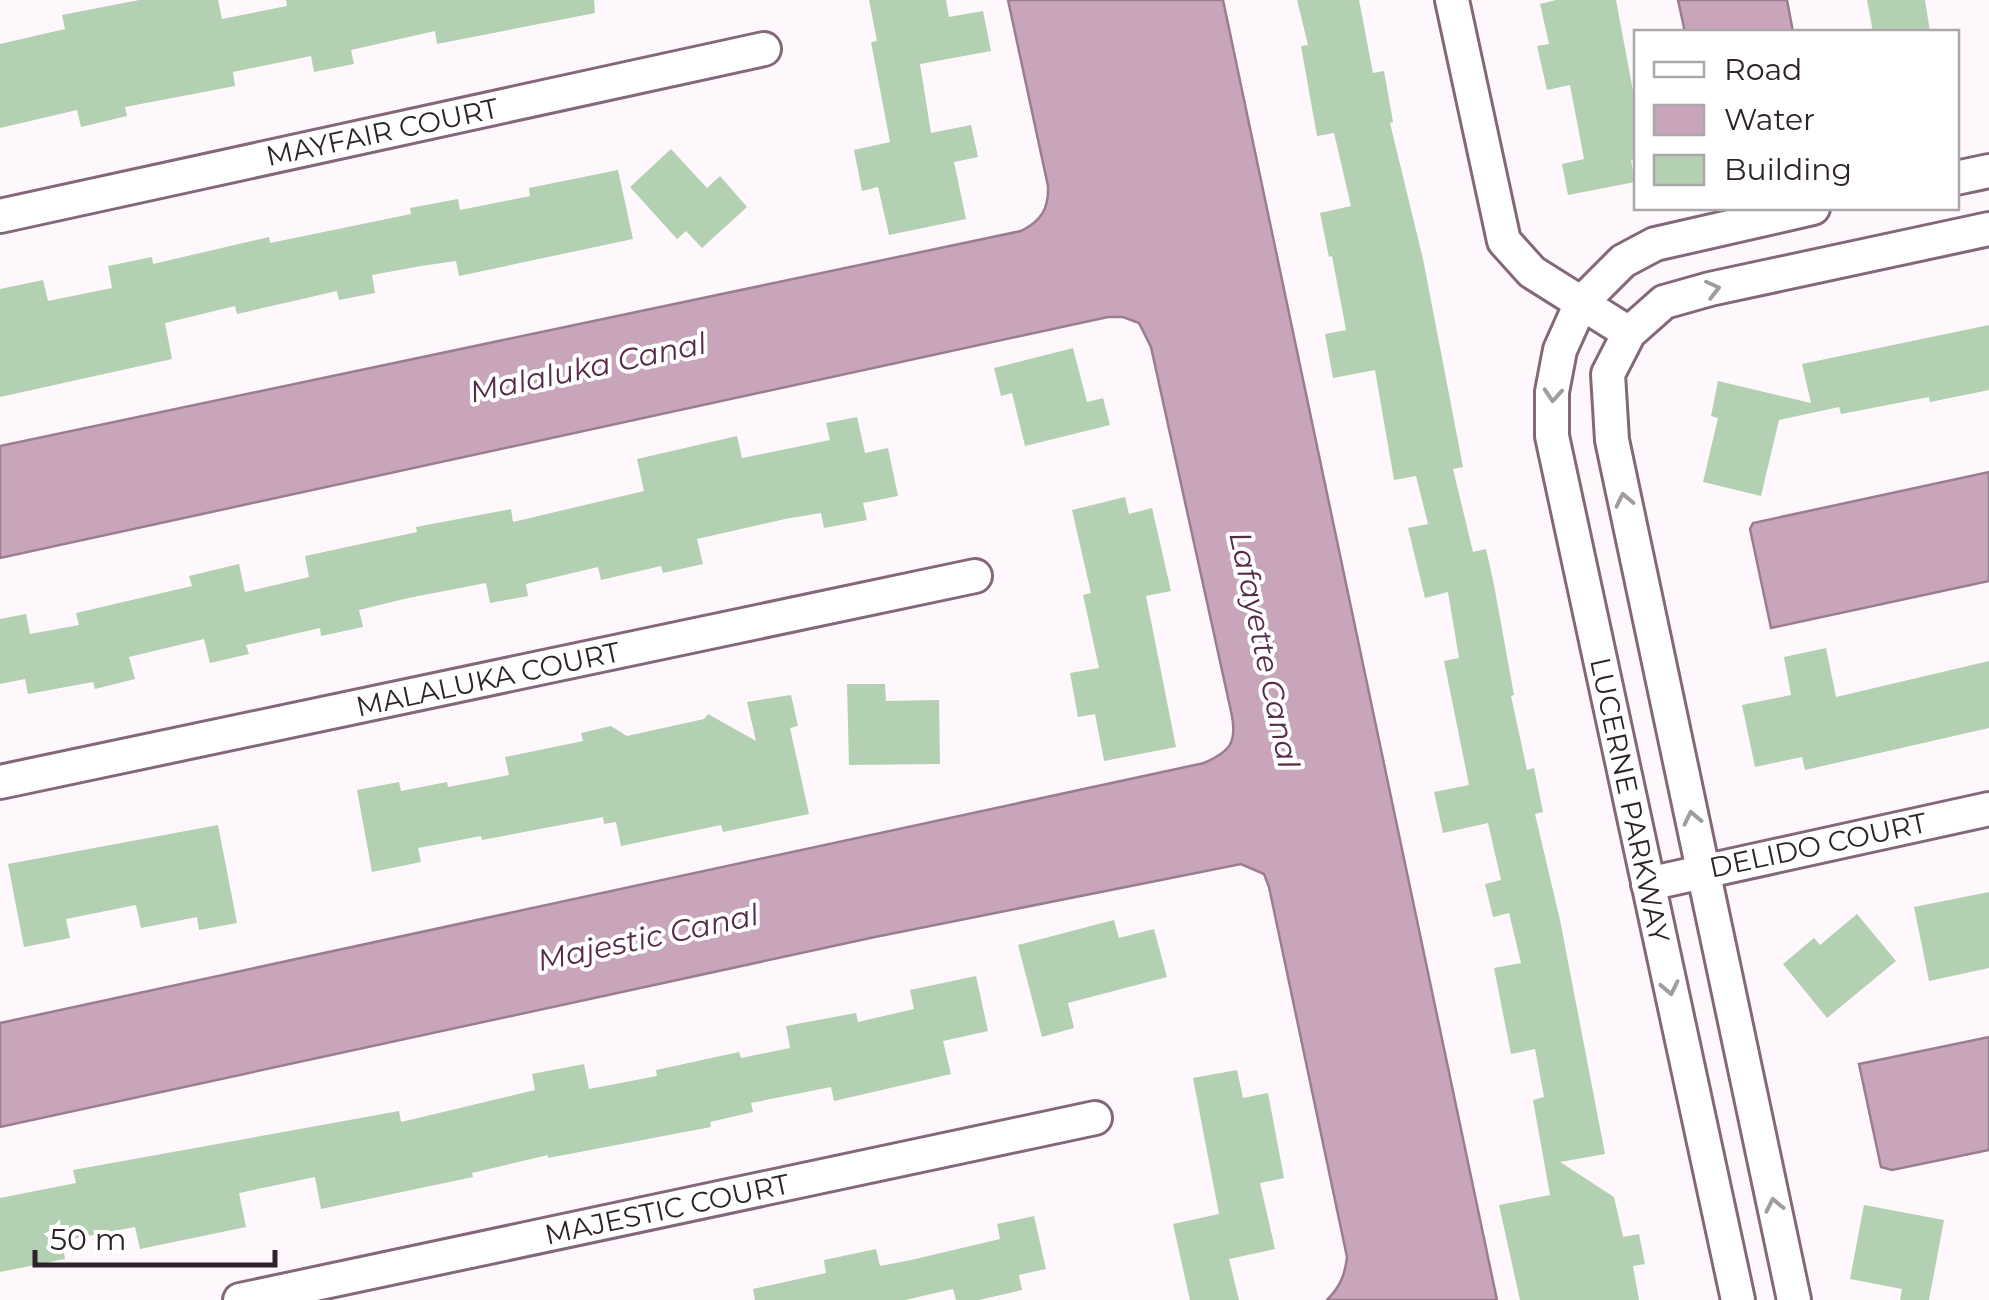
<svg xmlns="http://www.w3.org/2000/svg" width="1989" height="1300" font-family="Montserrat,sans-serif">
<rect width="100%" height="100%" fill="#fef7fb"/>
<!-- water -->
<g fill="#c8a5ba" stroke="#9a7e8f" stroke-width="2.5">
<path d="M1008,0H1223L1497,1300H1327C1340,1287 1345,1275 1347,1257L1269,887L1264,874L1241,864L875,937L0,1127V1023L1204,763C1229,752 1237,744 1232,716L1151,347L1139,323L1123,317H1108L0,558V446L1021,231C1041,221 1049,209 1048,186Z"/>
<polygon points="1678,0 1787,0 1793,32 1685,32"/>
<polygon points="1989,472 1989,581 1771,628 1750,529 1753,523"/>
<polygon points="1989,1037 1989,1150 1892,1170 1881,1167 1859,1064"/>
</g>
<!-- building -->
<g fill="#b4d0b2">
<polygon points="139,0 218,0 222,19 287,6 286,0 594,0 595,13 437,44 435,31 351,50 354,64 314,72 311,56 233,72 235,86 125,107 127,116 81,127 77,110 0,128 0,44 65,29 62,15"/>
<polygon points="869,0 946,0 949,17 983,11 991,51 920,64 931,133 971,125 978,157 954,162 966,219 889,235 878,187 862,191 854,150 890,142 871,42 877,41"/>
<polygon points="1297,0 1359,0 1373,73 1384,71 1393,122 1390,123 1423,259 1463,467 1453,469 1473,552 1486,549 1494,585 1514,695 1511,696 1527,770 1534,768 1543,812 1535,814 1560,920 1605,1154 1560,1162 1614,1197 1623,1237 1639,1234 1645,1264 1633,1266 1639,1300 1520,1300 1499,1205 1550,1195 1533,1100 1544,1097 1535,1049 1511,1054 1494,968 1521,963 1509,913 1493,917 1485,884 1501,880 1488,823 1443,833 1434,792 1469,785 1444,661 1459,658 1448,592 1425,598 1408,528 1428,524 1416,476 1394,480 1375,370 1333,378 1325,334 1346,330 1332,256 1329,257 1320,213 1351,206 1334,133 1317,136 1301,46 1308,45"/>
<polygon points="1556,0 1616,0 1636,107 1636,159 1631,160 1635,182 1568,195 1562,164 1584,159 1570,85 1547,90 1537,46 1549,44 1540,4"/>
<polygon points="1867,0 1925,0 1930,32 1873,32"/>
<polygon points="671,149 707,188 720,176 747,207 702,248 686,231 677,239 630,187"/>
<polygon points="618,170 633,239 459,276 456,261 421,266 372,275 375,293 339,300 337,291 237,314 235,306 165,323 172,359 0,397 0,289 43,280 48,301 112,288 108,266 152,257 153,264 269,237 270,243 411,214 410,208 458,199 460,210 530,196 529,188"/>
<polygon points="1989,325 1989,390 1930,402 1929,397 1841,414 1839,407 1779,420 1761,496 1703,482 1718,418 1711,416 1718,381 1811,403 1802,364"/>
<polygon points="1073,348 1087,402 1103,398 1110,425 1025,446 1012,393 1001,396 994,368"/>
<polygon points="857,417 865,453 888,448 898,496 863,503 867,520 824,528 821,513 785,519 697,539 703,564 663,573 661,566 601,580 598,567 526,584 528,596 490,603 486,583 408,598 359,610 363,627 321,636 320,628 246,645 249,654 210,663 204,639 129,657 135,679 95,689 93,682 28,694 25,679 0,684 0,619 26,614 30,634 79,625 76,613 192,586 189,576 239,564 245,592 309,577 305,556 417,532 416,527 511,509 513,522 644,491 637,459 737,436 742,458 830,440 826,423"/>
<polygon points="1125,497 1129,514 1152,508 1171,591 1146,596 1176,747 1104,761 1095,714 1078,717 1070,673 1099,668 1083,595 1091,593 1072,510"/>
<polygon points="1826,648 1836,697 1989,661 1989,728 1805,770 1802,757 1755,767 1742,705 1791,695 1784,657"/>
<polygon points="847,684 885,684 886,701 939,700 940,764 849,765"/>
<polygon points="791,695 798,726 790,728 809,814 723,832 721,825 621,846 616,822 604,824 603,817 482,840 481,836 418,848 421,862 372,872 357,790 399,782 401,791 447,782 448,787 509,775 505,757 583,741 581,733 611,726 627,736 704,719 708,714 756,741 747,702"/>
<polygon points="218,825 237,923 199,930 197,917 141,928 136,905 66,919 70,938 24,947 8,864"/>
<polygon points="1989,892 1989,968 1929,981 1914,907"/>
<polygon points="1857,914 1896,961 1827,1018 1783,964 1814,938 1820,945"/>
<polygon points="1114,920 1119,938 1154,929 1167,977 1068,1003 1074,1028 1042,1037 1018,945"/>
<polygon points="976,976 988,1031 943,1041 951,1074 834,1101 831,1087 751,1103 753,1112 710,1122 711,1127 548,1158 548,1155 472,1173 473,1177 321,1209 315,1177 239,1193 246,1227 140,1249 135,1227 62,1241 65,1259 0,1272 0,1198 76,1183 73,1170 399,1111 401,1122 535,1090 532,1074 584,1064 589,1089 657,1076 656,1070 739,1052 741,1058 790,1048 786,1026 856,1013 858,1022 914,1009 910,990"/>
<polygon points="1237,1070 1243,1098 1268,1093 1284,1178 1260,1183 1275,1249 1229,1259 1239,1300 1190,1300 1173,1224 1219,1214 1193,1078"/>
<polygon points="1864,1205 1944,1220 1929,1300 1900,1300 1902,1289 1850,1279"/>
<polygon points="1034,1216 1046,1269 1019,1275 1022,1290 979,1300 956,1300 953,1289 905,1300 755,1300 753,1289 826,1273 824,1260 876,1249 880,1266 911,1260 1000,1239 997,1224"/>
</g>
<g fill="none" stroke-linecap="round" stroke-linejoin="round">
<defs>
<g id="minor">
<polyline points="1452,0 1504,241 1532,272 1629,333"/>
<polyline points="1956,178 1989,171"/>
<polyline points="0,216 764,49"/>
<polyline points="0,782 975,576"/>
<polyline points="1648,884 1989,809"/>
<polyline points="240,1300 1095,1118"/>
<polyline points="1738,1300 1552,436 1552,392 1560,350 1581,303 1623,261 1655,244 1813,208"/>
<polyline points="1794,1300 1612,440 1608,374 1629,333 1664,302 1710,289 1989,229"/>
</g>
</defs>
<!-- minor casing -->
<use href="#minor" stroke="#826878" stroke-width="38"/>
<!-- minor -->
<use href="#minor" stroke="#fff" stroke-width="32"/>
</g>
<!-- one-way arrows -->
<defs><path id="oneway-chevron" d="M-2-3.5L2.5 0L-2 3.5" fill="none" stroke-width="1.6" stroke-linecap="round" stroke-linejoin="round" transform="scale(2.5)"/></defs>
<g stroke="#a19c9f">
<use href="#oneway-chevron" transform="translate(1713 289) rotate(-14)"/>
<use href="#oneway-chevron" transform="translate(1553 395) rotate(94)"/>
<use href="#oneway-chevron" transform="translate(1624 500) rotate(-102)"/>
<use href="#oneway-chevron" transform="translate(1692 818) rotate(-102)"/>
<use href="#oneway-chevron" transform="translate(1670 988) rotate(78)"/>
<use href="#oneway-chevron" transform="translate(1774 1205) rotate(-102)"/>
</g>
<g text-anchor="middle" stroke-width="8" stroke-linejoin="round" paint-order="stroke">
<!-- street labels -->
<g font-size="28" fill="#2e232a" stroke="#fff">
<text transform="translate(382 132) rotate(-12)" y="10">MAYFAIR COURT</text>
<text transform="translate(488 679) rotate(-12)" y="10">MALALUKA COURT</text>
<text transform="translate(1630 800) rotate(78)" y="10">LUCERNE PARKWAY</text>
<text transform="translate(1818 845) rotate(-12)" y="10">DELIDO COURT</text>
<text transform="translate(667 1209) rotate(-12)" y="10">MAJESTIC COURT</text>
</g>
<!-- water labels -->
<g font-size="30" font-style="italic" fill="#582a4a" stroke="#fff">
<text transform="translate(588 368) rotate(-12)" y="10">Malaluka Canal</text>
<text transform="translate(1264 650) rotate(78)" y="10">Lafayette Canal</text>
<text transform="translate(648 938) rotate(-12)" y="10">Majestic Canal</text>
</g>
</g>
<!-- legend -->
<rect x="1634" y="30" width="325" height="180" fill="#ffffff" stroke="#aba7aa" stroke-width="2.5"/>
<rect x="1654" y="62" width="50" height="15" fill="#ffffff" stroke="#aba7aa" stroke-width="2.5"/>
<text x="1724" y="80" font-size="30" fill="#2e232a">Road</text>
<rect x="1654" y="105" width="50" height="30" fill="#c8a5ba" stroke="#aba7aa" stroke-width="2.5"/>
<text x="1724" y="130" font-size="30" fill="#2e232a">Water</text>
<rect x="1654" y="155" width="50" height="30" fill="#b4d0b2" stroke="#aba7aa" stroke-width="2.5"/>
<text x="1724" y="180" font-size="30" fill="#2e232a">Building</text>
<!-- scale -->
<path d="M35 1250v15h240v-15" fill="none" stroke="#2e232a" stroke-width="5"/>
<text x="50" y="1250" font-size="30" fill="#2e232a" stroke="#ffffff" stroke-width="8" paint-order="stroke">50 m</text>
</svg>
